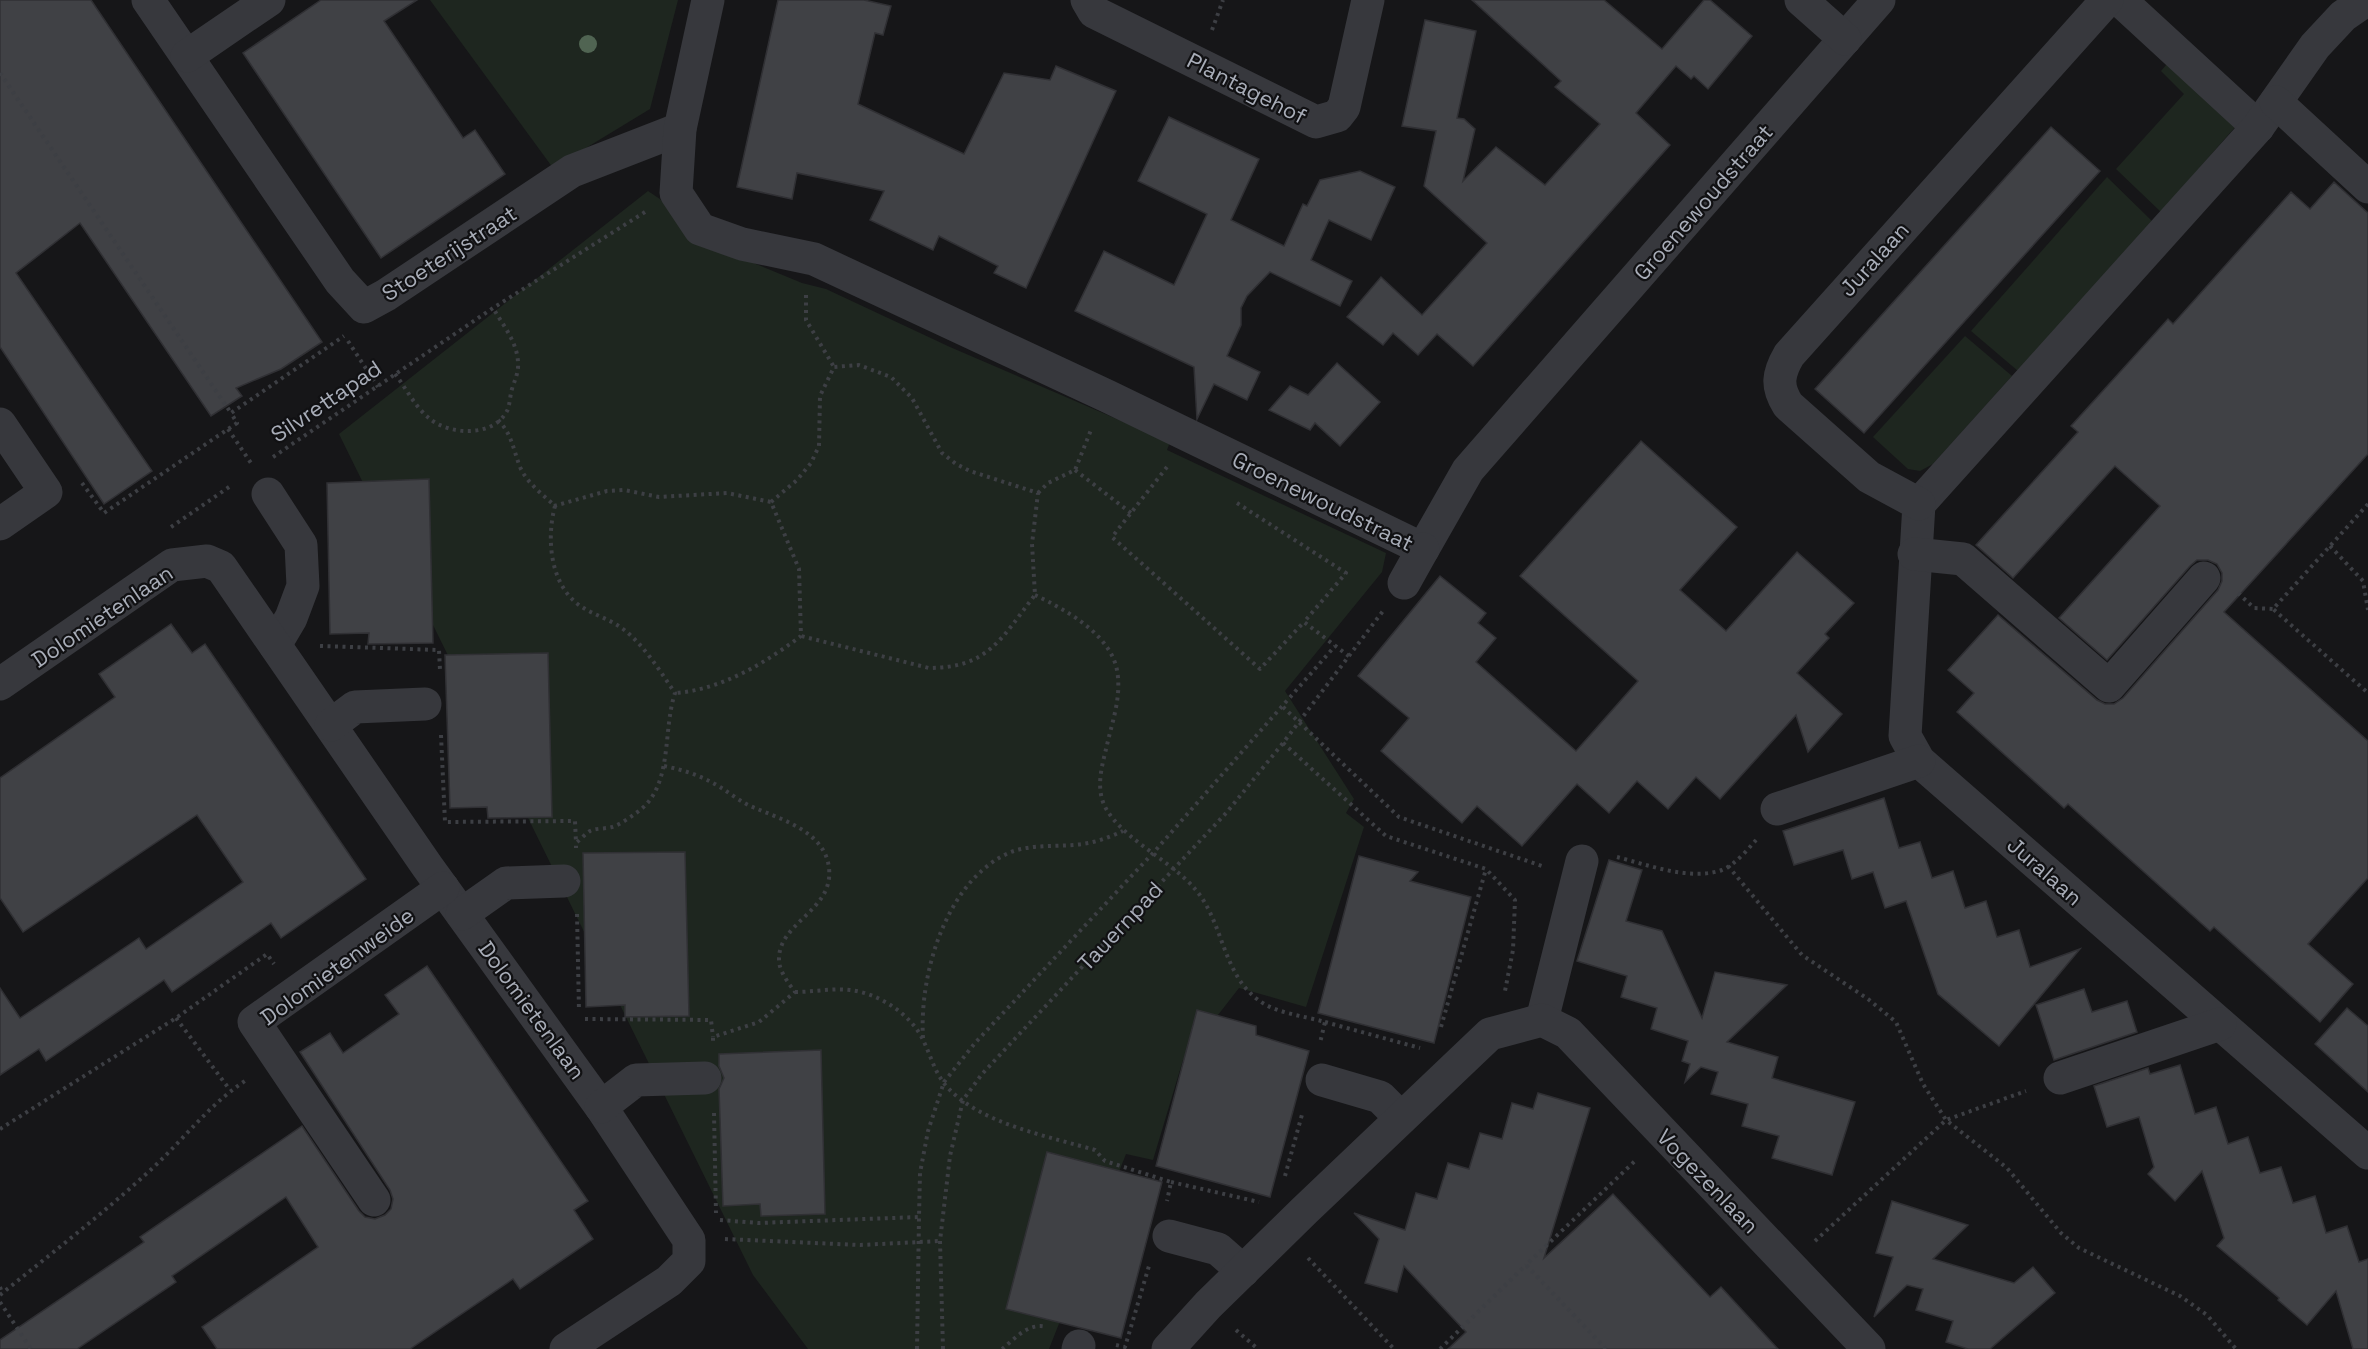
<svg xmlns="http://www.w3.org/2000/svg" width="2368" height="1349" font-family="'Space Grotesk',sans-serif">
<rect width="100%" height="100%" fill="#161618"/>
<!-- green -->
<g fill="#1e261f">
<polygon points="430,0 678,0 650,109 553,168"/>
<polygon points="2167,64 2236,126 2161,212 2116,169 2184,94 2161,71"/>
<polygon points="2107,177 2153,222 2018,371 1971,331"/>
<polygon points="648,191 756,264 802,283 826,289 950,347 1170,442 1167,450 1386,553 1382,572 1285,691 1354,799 1346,813 1364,827 1306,1007 1239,988 1183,1060 1153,1160 1126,1154 1049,1349 808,1349 753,1275 339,434"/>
<polygon points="1965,336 2012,376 1933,464 1920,471 1908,469 1873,437"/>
</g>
<!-- building -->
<g fill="#404145" stroke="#303034" stroke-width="1.5">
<polygon points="0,0 91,0 322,342 281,369 236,388 242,396 211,416 80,223 16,273 152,471 104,504 0,347"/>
<polygon points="321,0 417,0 384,21 463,138 475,130 505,174 381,258 243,53"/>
<polygon points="778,0 864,0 891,6 883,35 875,33 858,104 964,154 1004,73 1050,80 1056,66 1116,91 1026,288 994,273 998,266 939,236 933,250 870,220 884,191 797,173 792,199 737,187"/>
<polygon points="1472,0 1604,0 1662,49 1704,0 1710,0 1752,36 1708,89 1694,76 1691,79 1676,66 1636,113 1670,145 1473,366 1437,334 1418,355 1393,333 1383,345 1347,317 1381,277 1422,315 1487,243 1424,186 1436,131 1402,126 1425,20 1476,31 1457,118 1464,119 1475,129 1463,181 1496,147 1545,185 1600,124 1555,87 1561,81"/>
<polygon points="1169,117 1259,159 1231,220 1284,246 1303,204 1307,206 1320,180 1360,171 1395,187 1371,240 1329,220 1311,260 1352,281 1340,306 1270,272 1247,296 1241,308 1241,325 1227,356 1260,372 1247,400 1214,384 1197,419 1194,367 1075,311 1104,251 1174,285 1207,214 1138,181"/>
<polygon points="2051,127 2100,171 1864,433 1815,389"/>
<polygon points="2334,182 2368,213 2368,454 2224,612 2368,741 2368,878 2308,944 2353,984 2320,1022 2214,927 2210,931 2068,804 2064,808 1957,712 1974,693 1948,670 1998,615 2097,700 2105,704 2114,704 2123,698 2218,590 2222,581 2222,573 2217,564 2208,560 2197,560 2190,566 2107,660 2059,618 2160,506 2115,466 2013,578 1976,545 2078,432 2071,426 2168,319 2173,324 2291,192 2310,209"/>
<polygon points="1337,363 1380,402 1340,446 1315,423 1310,430 1269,410 1290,386 1308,395"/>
<polygon points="1641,441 1737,527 1680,590 1726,631 1797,552 1854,603 1825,634 1829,638 1797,673 1842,714 1808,752 1796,715 1720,799 1696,777 1668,809 1637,781 1609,813 1577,784 1522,846 1477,806 1462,823 1381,751 1409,718 1358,676 1440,576 1486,613 1478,623 1496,638 1476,662 1576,751 1638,681 1520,576"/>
<polygon points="429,479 433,643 368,644 369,633 330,634 327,483"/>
<polygon points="171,624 192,653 205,644 366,879 281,938 271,923 172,992 164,980 46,1061 39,1049 0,1075 0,988 20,1018 139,938 146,949 243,882 197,815 23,932 0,898 0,778 115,697 99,674"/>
<polygon points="548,653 552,817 488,818 487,807 450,808 445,655"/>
<polygon points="1884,798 1899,848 1920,842 1932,878 1953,871 1965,908 1986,901 1997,937 2019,930 2030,967 2080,949 1999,1046 1938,994 1906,901 1885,908 1873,872 1852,879 1843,850 1794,865 1783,831"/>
<polygon points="685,852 689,1016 625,1017 625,1005 586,1007 583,853"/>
<polygon points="1359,856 1418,872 1410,881 1471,897 1434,1043 1318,1013"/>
<polygon points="1609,860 1642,870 1626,921 1662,931 1702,1018 1715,972 1787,985 1727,1042 1778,1057 1772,1078 1855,1102 1832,1175 1772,1158 1779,1136 1742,1126 1748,1104 1711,1094 1718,1072 1701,1067 1685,1082 1690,1064 1682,1061 1688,1041 1651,1029 1657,1008 1621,997 1627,976 1577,961"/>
<polygon points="427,966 588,1201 574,1210 593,1239 520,1289 513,1279 410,1349 217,1349 202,1327 318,1247 286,1197 172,1276 176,1282 77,1349 0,1349 0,1340 144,1242 140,1237 302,1126 359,1211 365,1217 375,1219 385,1215 391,1209 393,1199 390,1190 300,1052 330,1033 343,1053 399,1014 385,995"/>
<polygon points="2084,989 2092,1012 2127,1001 2137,1032 2054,1060 2036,1005"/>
<polygon points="2347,1008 2368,1026 2368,1092 2315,1044"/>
<polygon points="1197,1010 1256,1026 1256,1035 1309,1051 1270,1197 1156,1166"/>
<polygon points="821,1050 825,1214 761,1216 760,1204 723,1206 719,1089 724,1078 719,1066 719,1054"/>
<polygon points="2180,1065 2195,1114 2216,1107 2228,1144 2248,1137 2260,1173 2281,1167 2293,1203 2315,1196 2326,1233 2347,1226 2359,1262 2368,1259 2368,1349 2353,1349 2336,1291 2307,1325 2278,1300 2279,1298 2217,1246 2224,1238 2202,1171 2175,1201 2148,1174 2154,1167 2139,1117 2107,1127 2094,1086 2148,1068 2150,1074"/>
<polygon points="1538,1093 1590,1108 1544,1258 1613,1194 1710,1297 1721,1287 1778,1349 1448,1349 1466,1332 1404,1266 1397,1292 1365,1283 1379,1239 1354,1213 1405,1230 1416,1193 1437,1199 1448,1163 1469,1169 1480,1133 1502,1139 1512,1103 1533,1109"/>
<polygon points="1047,1152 1162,1182 1121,1338 1006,1309"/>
<polygon points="1892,1201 1968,1225 1933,1259 2014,1283 2033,1267 2055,1293 1990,1349 1968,1349 1946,1342 1953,1321 1916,1310 1923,1289 1907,1285 1874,1317 1893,1257 1876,1253"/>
</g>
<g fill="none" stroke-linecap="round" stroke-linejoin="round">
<!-- path -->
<g stroke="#3d3f44" stroke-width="4" stroke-dasharray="3 4.5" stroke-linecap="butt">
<polyline points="1212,30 1223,0"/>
<polyline points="0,73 231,413"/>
<polyline points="806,295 806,320 834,367"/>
<polyline points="348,341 378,387"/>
<path d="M395,374C406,388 415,407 429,418C448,435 493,438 507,411C510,405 510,395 512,389C515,379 519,372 518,362C517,342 503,325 493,308"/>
<path d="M498,420C512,434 513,449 520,467C527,483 542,494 555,506C546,539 550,587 582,607C594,615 610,619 623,629C644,645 660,671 675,693C662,732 674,788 636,813C629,818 621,824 612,827C605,829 596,828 590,831C585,834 580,840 576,843V848"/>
<polyline points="228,429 251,463"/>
<polyline points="273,457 493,308 645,212"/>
<polyline points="1167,467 1112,537 1260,669 1304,622"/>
<polyline points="1075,470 1131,513"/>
<polyline points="82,483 104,513 237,423 231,413 344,336"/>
<polyline points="1038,493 1048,483 1075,470 1091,430"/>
<path d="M771,502L797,480L811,463L819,446L820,396L834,367L859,365L891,377L912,398L942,453L956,464L970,471L1038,493L1032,544L1035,595C1002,637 989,668 929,668L801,636"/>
<polyline points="1237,503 1346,573 1304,622 1350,657"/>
<polyline points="2368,504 2273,609 2368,693"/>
<path d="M554,506L607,491L624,490L659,497L727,493L771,502L799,569L801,636C765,663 721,690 675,693"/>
<polyline points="171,527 232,485"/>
<polyline points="2330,546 2363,581 2368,610"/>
<polyline points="2238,593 2254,608 2273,609"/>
<path d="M1035,595C1068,611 1116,637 1118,678C1120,701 1112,723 1107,745C1103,762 1097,781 1102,799C1112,834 1170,859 1195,889C1223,921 1222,972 1257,999C1274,1013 1304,1016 1325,1022L1320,1043"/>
<polyline points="320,646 439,650 440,670"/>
<polyline points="1283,707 1399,817 1542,866"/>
<polyline points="441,735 445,822 575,821 576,843"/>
<polyline points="1283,743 1386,836 1486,869 1515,900 1513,950 1505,991"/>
<path d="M664,766C684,770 702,776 720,787C731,794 742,803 755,808C783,820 825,832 829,868C834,911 778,922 779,960C779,971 789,984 795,992L759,1022L713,1037V1043"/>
<path d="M1617,857C1648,865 1690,881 1722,870C1736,864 1747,850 1757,839"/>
<polyline points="1728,866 1802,955 1868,999 1896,1022 1923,1084 1946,1120 2007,1168 2061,1233 2079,1248 2180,1296 2207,1315 2236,1349"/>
<polyline points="577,914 579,1011"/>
<path d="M795,992C813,992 832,988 850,990C878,993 911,1014 923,1040C931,1056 935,1074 948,1088C981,1124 1051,1137 1095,1150L1105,1161L1171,1182L1167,1201"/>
<polyline points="176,1018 230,1090"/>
<polyline points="585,1019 711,1020 713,1037"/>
<polyline points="1325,1022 1420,1048"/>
<polyline points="1441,1027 1486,869"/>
<path d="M923,1038C919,975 946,879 1011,852C1035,843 1063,848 1088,843C1100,841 1112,836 1123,831"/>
<polyline points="714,1113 716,1213"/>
<polyline points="0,1129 176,1018 267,954 274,964"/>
<polyline points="1285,1176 1303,1111"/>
<polyline points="1171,1182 1259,1202"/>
<polyline points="720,1220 758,1223 919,1217 920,1173 928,1131 944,1082 975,1043 1154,852 1335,646"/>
<polyline points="725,1239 860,1245 940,1241"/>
<polyline points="1815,1241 1946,1120 2026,1091"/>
<polyline points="1308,1258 1394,1349"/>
<polyline points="0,1287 2,1293"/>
<path d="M0,1295C53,1252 108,1210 158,1163C188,1134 213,1101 248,1079"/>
<polyline points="0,1302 31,1349"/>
<polyline points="1236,1330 1258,1349"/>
<polyline points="1116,1345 1125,1347 1149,1266"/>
<polyline points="917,1349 919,1217"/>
<polyline points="943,1349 940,1241 950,1156 963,1100 982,1074 1227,812 1283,743 1383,611"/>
<path d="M1002,1349C1015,1339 1028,1322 1047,1327"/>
<polyline points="1440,1349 1526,1265"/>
<polyline points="1606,1349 1526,1265 1637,1159"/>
</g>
<!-- minor -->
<g stroke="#37383d" stroke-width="33">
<polyline points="148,0 340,281 364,307 386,295 572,171 680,129"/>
<polyline points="708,0 680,129 676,193 700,229 742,244 814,259 1107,396 1423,549 1468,470 1879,0"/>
<polyline points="1087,0 1094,12 1316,122 1337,116 1344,107 1368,0"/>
<polyline points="1801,0 1845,39"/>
<polyline points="2120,0 2258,127"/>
<polyline points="2366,0 2343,16 2315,46 2258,127 1919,504 1905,736 1919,761 2368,1153"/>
<polyline points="187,56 269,0"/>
<polyline points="2276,102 2368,187"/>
<polyline points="0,424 46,492 0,524"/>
<polyline points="268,494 301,545 303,586 291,618 275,645"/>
<path d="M1919,504L1869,477L1788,405C1776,386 1778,374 1789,355L2107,0"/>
<polyline points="1914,554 1963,559 2109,686 2204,578"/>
<polyline points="1404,583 1423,549"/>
<polyline points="0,684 172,565 207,561 221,567 427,866 601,1107 689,1240 689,1261 669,1281 566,1349"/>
<polyline points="331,725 355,707 425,704"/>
<polyline points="1777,809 1919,761"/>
<polyline points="462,914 506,883 564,881"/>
<polyline points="1542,1020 1582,861"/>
<polyline points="2060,1078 2220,1024"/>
<polyline points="1322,1080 1380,1097 1401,1118"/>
<polyline points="601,1107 636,1080 705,1078"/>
<polyline points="374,1200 254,1022 443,888"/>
<polyline points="1169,1236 1218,1249 1243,1271"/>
<polyline points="1078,1349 1079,1346"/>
<polyline points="1168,1349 1208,1305 1304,1211 1490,1034 1542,1020 1568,1033 1869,1349"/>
</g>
</g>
<!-- trees -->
<circle fill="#506452" cx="588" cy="44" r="9"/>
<g text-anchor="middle" stroke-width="4.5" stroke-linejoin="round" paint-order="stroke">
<!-- street labels -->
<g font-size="22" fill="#a8adb8" stroke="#111113">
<text transform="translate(1247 88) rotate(27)" y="8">Plantagehof</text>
<text transform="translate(1703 202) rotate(-49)" y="8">Groenewoudstraat</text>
<text transform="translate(449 253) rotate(-33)" y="8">Stoeterijstraat</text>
<text transform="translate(1874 259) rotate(-48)" y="8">Juralaan</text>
<text transform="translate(326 401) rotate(-34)" y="8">Silvrettapad</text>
<text transform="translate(1323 501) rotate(26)" y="8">Groenewoudstraat</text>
<text transform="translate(102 616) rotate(-34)" y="8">Dolomietenlaan</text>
<text transform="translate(2045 871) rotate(41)" y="8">Juralaan</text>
<text transform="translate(1120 926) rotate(-47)" y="8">Tauernpad</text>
<text transform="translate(337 966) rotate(-36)" y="8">Dolomietenweide</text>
<text transform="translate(532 1010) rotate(54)" y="8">Dolomietenlaan</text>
<text transform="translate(1708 1181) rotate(46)" y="8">Vogezenlaan</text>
</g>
</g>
</svg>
